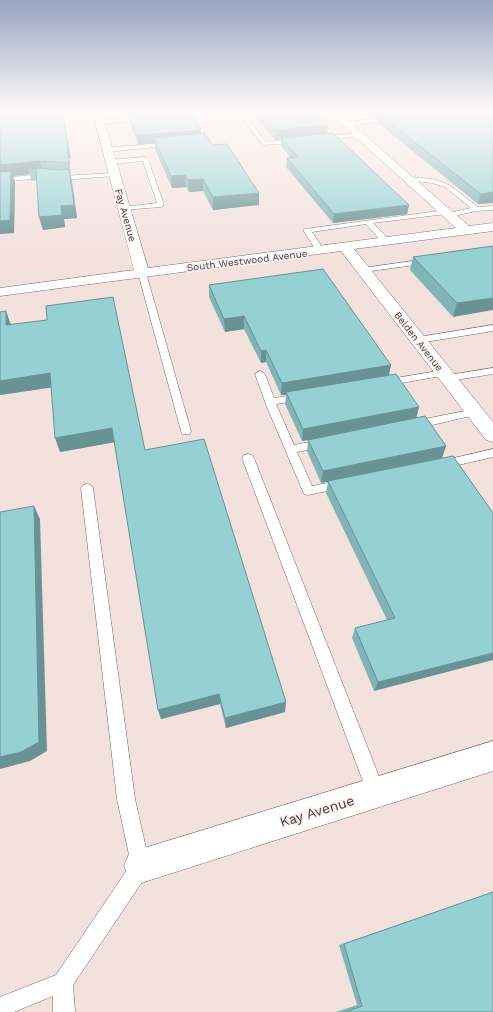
<svg xmlns="http://www.w3.org/2000/svg" width="493" height="1012" font-family="'Work Sans',sans-serif">
<rect width="100%" height="100%" fill="#fdf2f1"/>
<!-- built -->
<rect fill="#f3e1de" x="0" y="110" width="493" height="902"/>
<g fill="none" stroke-linecap="round" stroke-linejoin="round">
<defs>
<g id="lane">
<polygon points="236,110 241,110 266,142 297,139 300,141 297,143 263,145"/>
<polygon points="194,114 210,141 209,142 198,143 198,141 204,140 190,117 176,118 173,116 176,114"/>
<polygon points="146,117 148,118 148,120 100,124 97,122 100,120"/>
<polygon points="394,117 397,119 396,120 345,126 342,124 345,122"/>
<polygon points="358,133 360,134 360,136 321,141 318,139 321,137"/>
<polygon points="172,142 174,143 174,145 107,152 104,150 107,148"/>
<polygon points="145,157 148,159 164,205 161,207 122,210 122,208 124,207 157,203 143,161 110,164 107,162 110,160"/>
<polygon points="114,173 116,174 116,176 61,180 43,178 0,182 0,178 43,174 61,176"/>
<polygon points="408,177 433,179 449,185 478,207 493,206 493,210 476,211 449,217 447,216 446,214 373,223 390,241 386,243 383,243 366,224 312,232 324,250 323,252 317,252 303,230 305,229 446,210 448,211 449,213 471,208 445,187 432,183 406,180 406,178"/>
<polygon points="427,259 431,261 430,263 363,272 359,270 363,268"/>
<polygon points="139,271 145,271 146,273 191,431 190,434 182,434 181,431 138,273"/>
<polygon points="493,325 493,331 419,343 414,340 419,337"/>
<polygon points="493,368 493,374 449,381 444,378 449,375"/>
<polygon points="444,370 447,371 449,373 447,375 384,386 379,383 384,380"/>
<polygon points="260,371 265,374 274,398 301,394 306,397 301,400 276,404 294,445 324,439 328,440 329,443 328,446 324,447 297,452 312,486 343,480 347,481 349,484 347,487 308,495 304,494 267,407 255,374"/>
<polygon points="475,409 479,410 480,412 479,414 415,429 411,428 410,425 411,422 415,421"/>
<polygon points="493,449 493,457 441,469 437,468 435,465 437,462 441,461"/>
<polygon points="248,454 252,455 254,458 385,792 382,798 376,801 370,798 367,792 242,458 244,455"/>
<polygon points="87,484 91,485 93,488 135,799 150,866 148,873 73,985 75,1012 53,1012 53,996 14,1012 0,1012 0,997 56,975 131,864 117,799 81,488 83,485"/>
</g>
<g id="street">
<polygon points="92,110 101,110 148,268 456,228 326,110 336,110 469,226 493,223 493,231 354,249 493,422 493,442 486,440 341,251 0,296 0,288 134,270"/>
<polygon points="493,741 493,771 141,883 129,878 124,866 129,854 141,849"/>
</g>
</defs>
<!-- lane casing -->
<use href="#lane" stroke="#736a69" stroke-width="1"/>
<!-- street casing -->
<use href="#street" stroke="#736a69" stroke-width="1"/>
<!-- lane -->
<use href="#lane" fill="#fff" fill-rule="evenodd"/>
<!-- street -->
<use href="#street" fill="#fff" fill-rule="evenodd"/>
</g>
<!-- wall -->
<g fill="#80b4b5">
<polygon points="0,110 71,158 69,158 71,174 70,174 77,218 64,219 65,227 43,230 39,217 37,180 31,181 30,174 13,176 15,182 14,233"/>
<polygon points="125,110 194,110 194,111 190,112 201,130 201,133 212,145 259,193 259,205 213,210 203,191 189,192 186,187 172,188 155,149 155,143 138,144 130,123 129,117 128,117"/>
<polygon points="250,110 313,110 328,125 327,134 409,205 407,214 333,223 286,167 287,158 291,158 281,146 281,139 275,140"/>
<polygon points="362,110 493,110 493,203 478,204 378,123 379,117 371,118"/>
<polygon points="493,246 453,317 410,270 413,257"/>
<polygon points="209,285 391,365 389,375 419,407 416,418 446,446 442,458 321,483 307,451 308,440 322,437 302,441 285,404 286,395 281,395 266,362 261,363 244,329 225,332 209,297"/>
<polygon points="0,312 11,325 145,450 285,712 226,728 220,704 161,719 114,442 60,452 51,387 0,395"/>
<polygon points="328,481 493,513 374,691 352,638 355,628 387,620 326,493"/>
<polygon points="493,892 493,1012 336,1012 357,1005 339,945"/>
</g>
<!-- shaded-wall -->
<g fill="#689293">
<polygon points="62,110 71,158 69,158 71,174 69,163"/>
<polygon points="127,110 194,110 194,111 129,114 129,117 128,117"/>
<polygon points="372,110 438,110 379,114 379,117 371,118"/>
<polygon points="328,125 327,135 281,138 281,139 275,140 276,130"/>
<polygon points="201,130 201,139 154,138 155,143 138,144 137,135"/>
<polygon points="40,161 43,173 36,169 28,169 30,174 13,176 15,182 14,233 0,234 0,165"/>
<polygon points="69,169 72,181 77,218 64,219 65,227 43,230 39,217 61,206"/>
<polygon points="185,175 186,187 172,188 171,176"/>
<polygon points="203,179 203,191 189,192 188,180"/>
<polygon points="493,192 493,203 478,204 481,194"/>
<polygon points="259,193 259,205 213,210 213,197"/>
<polygon points="409,205 407,214 333,223 334,214"/>
<polygon points="493,298 493,310 453,317 457,303"/>
<polygon points="6,311 11,325 6,325"/>
<polygon points="244,316 244,329 225,332 224,319"/>
<polygon points="266,350 266,362 261,363 261,351"/>
<polygon points="391,365 388,378 286,392 286,395 281,395 282,383"/>
<polygon points="50,373 55,387 0,395 0,381"/>
<polygon points="419,407 416,419 302,441 303,429"/>
<polygon points="112,428 116,442 60,452 55,438"/>
<polygon points="446,446 442,458 321,483 323,471"/>
<polygon points="34,506 40,519 47,751 30,761 0,769 0,757"/>
<polygon points="493,653 493,660 374,691 378,682"/>
<polygon points="219,694 220,704 161,719 158,710"/>
<polygon points="286,702 285,712 226,728 225,718"/>
</g>
<!-- building -->
<g fill="#95d1d2" stroke="#689293">
<polygon points="0,110 62,110 68,147 67,147 69,163 40,161 0,165"/>
<polygon points="184,110 189,110 201,130 137,135 129,114"/>
<polygon points="259,110 313,110 328,125 276,130"/>
<polygon points="410,110 493,110 493,192 481,194 379,114"/>
<polygon points="204,133 212,145 227,144 259,193 213,197 203,179 188,180 185,175 171,176 154,138"/>
<polygon points="333,133 409,205 334,214 287,158 298,157 281,138"/>
<polygon points="40,168 58,170 69,169 74,205 61,206 62,215 39,217 36,169 28,169"/>
<polygon points="11,171 10,220 0,221 0,172"/>
<polygon points="493,246 493,298 457,303 413,257"/>
<polygon points="323,269 391,365 282,383 266,350 261,351 244,316 224,319 209,285"/>
<polygon points="113,297 145,450 204,439 286,702 225,718 219,694 158,710 112,428 55,438 50,373 0,381 0,312 6,311 6,325 47,320 46,306"/>
<polygon points="396,374 419,407 303,429 286,392"/>
<polygon points="425,416 446,446 323,471 308,440"/>
<polygon points="453,456 493,513 493,653 378,682 355,628 395,618 328,481"/>
<polygon points="34,506 39,742 21,752 0,757 0,512"/>
<polygon points="493,892 493,1012 346,1012 362,1006 344,944"/>
</g>
<!-- sky -->
<linearGradient id="sky" x2="0" y2="1"><stop stop-color="#97a5c1"/><stop offset="0.44" stop-color="#fef9f9"/><stop offset="1" stop-color="#fef9f9" stop-opacity="0"/></linearGradient>
<rect width="493" height="252" fill="url(#sky)"/>
<g text-anchor="middle" stroke-width="3.5" stroke-linejoin="round" paint-order="stroke">
<!-- far-street labels -->
<g font-size="10" fill="#3f3b3a" stroke="#fdf2f1">
<text transform="translate(126 215) rotate(74)" y="4">Fay Avenue</text>
<text transform="translate(247 260) rotate(-7)" y="4">South Westwood Avenue</text>
<text transform="translate(419 341) rotate(52)" y="4">Belden Avenue</text>
</g>
<!-- near-street labels -->
<g font-size="14" fill="#3f3b3a" stroke="#fdf2f1">
<text transform="translate(317 811) rotate(-17)" y="5">Kay Avenue</text>
</g>
</g>
</svg>
